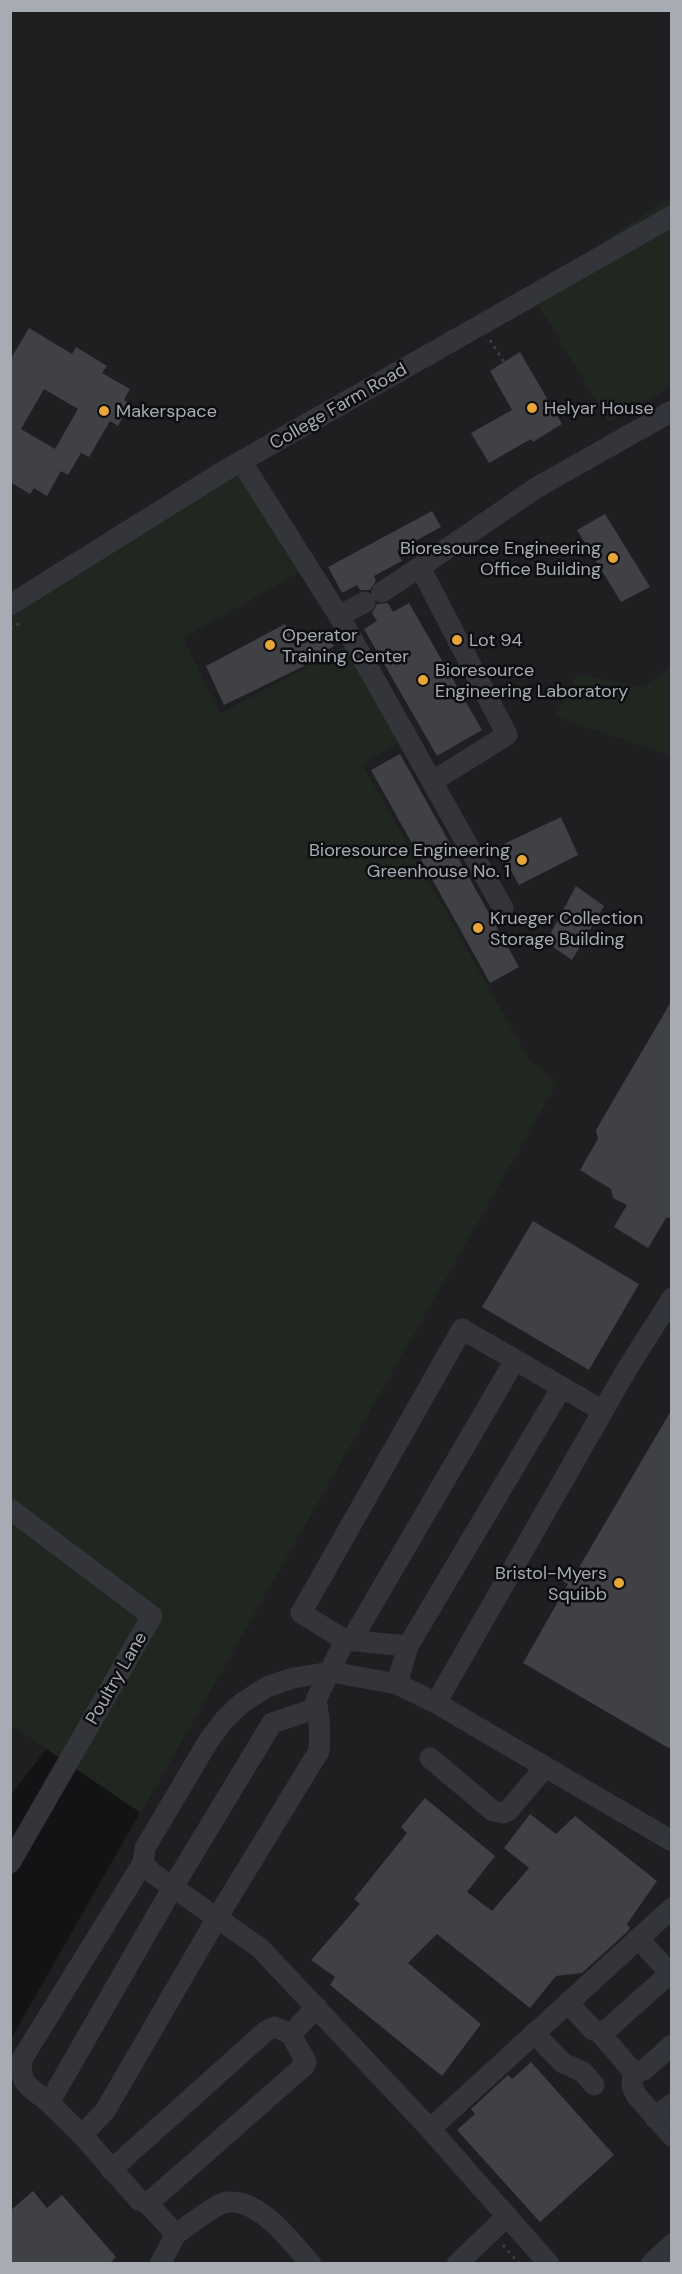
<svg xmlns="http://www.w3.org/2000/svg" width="682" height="2274" font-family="'DM Sans',sans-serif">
<rect width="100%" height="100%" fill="#131315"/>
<!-- built -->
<polygon fill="#1f1f22" points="11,11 671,11 671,2263 11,2263 11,2039 551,1091 11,1795"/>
<!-- green -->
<g fill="#202720">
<polygon points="671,197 671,387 609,422 530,291"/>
<polygon points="234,458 300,572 183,638 220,714 348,645 403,740 362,764 529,1059 557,1083 141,1813 11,1725 11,600"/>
<polygon points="671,666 671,756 555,716 577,674 643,687"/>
</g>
<!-- building -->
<g fill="#404145" fill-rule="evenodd">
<path d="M29,328L72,354L76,347L107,366L102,373L130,389L124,400L130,404L118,426L110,421L89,457L81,453L68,475L61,471L47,496L34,488L30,494L10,482V360ZM44,389L78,409L55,449L21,429Z"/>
<polygon points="520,352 562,424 533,442 531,439 489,463 471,433 512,410 490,371"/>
<polygon points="432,511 441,527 397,551 402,561 374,576 376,581 370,590 360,590 357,585 342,593 328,567"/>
<polygon points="605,514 650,587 621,602 577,530"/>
<polygon points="388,603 393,612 409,603 482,730 437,756 364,629 377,621 372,613 377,604"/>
<polygon points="285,624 295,646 325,630 334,646 303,663 304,666 224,705 206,666"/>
<polygon points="400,754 519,967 490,983 371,770"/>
<polygon points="561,817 578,855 519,885 499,849 505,846 504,844"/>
<polygon points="576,886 604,906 572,960 546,942"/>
<polygon points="672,1000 672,1217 666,1218 648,1248 614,1227 627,1205 613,1198 611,1189 580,1170 598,1139 596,1130"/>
<polygon points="533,1221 639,1284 589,1370 482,1307"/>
<polygon points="672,1409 672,1750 523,1663 568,1584 563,1581 571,1568 577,1571"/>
<polygon points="425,1798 495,1856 467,1892 492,1911 529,1868 504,1848 530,1814 556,1834 575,1816 657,1881 627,1924 630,1928 628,1931 582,1973 556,1976 530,2008 437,1934 408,1963 481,2024 442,2076 330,1985 335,1977 311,1960 360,1904 354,1899 407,1833 401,1827"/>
<polygon points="531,2062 614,2155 540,2222 457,2130 475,2114 471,2109 508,2075 512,2079"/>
<polygon points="33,2191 47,2208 62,2195 116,2257 109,2264 10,2264 10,2211"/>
</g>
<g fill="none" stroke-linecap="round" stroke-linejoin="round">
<!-- path -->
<g stroke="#3b3c40" stroke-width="3" stroke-dasharray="3 4.5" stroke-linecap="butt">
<polyline points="490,340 504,362"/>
<polyline points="10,629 20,623"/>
<polyline points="503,2245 520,2264"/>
</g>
<!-- minor -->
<g stroke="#34353a" stroke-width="21">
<polyline points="241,461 339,616 503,908"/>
<polyline points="420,567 536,488 672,411"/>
<polyline points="382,592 420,567 507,735 433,781"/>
<polyline points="10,605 224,471 672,216"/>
<polyline points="339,616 365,602"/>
<polyline points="10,1509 152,1616 10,1863"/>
<polyline points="345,1640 408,1646"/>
<polyline points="351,1641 515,1360"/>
<polyline points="397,1684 408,1646 562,1387"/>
<polyline points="436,1703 627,1369 672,1298"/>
<path d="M317,1708L272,1723L173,1887L53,2096L46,2100L82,2135L105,2111L217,1918L319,1751C320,1733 320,1718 316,1700L345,1640L301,1613L462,1329L603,1411"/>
<polyline points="430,1758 493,1811 503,1813 508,1811 545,1767"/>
<polyline points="568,2003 593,2030 604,2032 666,1977 666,1969 638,1938"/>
<polyline points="599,2032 631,2069 638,2072 644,2070 672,2045"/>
<polyline points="534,2033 563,2063 583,2072 594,2085"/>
<polyline points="633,2070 632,2086 636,2095 672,2136"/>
<path d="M46,2100C28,2086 19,2084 22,2059L143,1863"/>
<polyline points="655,2118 672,2104"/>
<polyline points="430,2129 672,1908"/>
<polyline points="82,2135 140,2201 146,2202 154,2198 305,2065 306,2062 291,2034 317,2007"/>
<polyline points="111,2170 266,2031 275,2027 291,2034"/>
<path d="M146,2202L176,2234C187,2227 213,2206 223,2203C257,2194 291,2242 311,2264"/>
<polyline points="160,2264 176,2234"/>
<polyline points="457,2264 507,2216"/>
<polyline points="549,2264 430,2129 260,1948 151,1872 143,1863 145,1848 209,1740 225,1719 242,1703 267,1687 293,1678 331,1672 397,1684 436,1703 672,1841"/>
<polyline points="651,2264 672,2244"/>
</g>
</g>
<!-- markers -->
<g fill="#e7a639" stroke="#0e0e10" stroke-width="2">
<circle cx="532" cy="408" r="6"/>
<circle cx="104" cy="411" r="6"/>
<circle cx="613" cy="558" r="6"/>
<circle cx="457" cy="640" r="6"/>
<circle cx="270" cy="645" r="6"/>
<circle cx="423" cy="680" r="6"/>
<circle cx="522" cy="860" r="6"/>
<circle cx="478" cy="928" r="6"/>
<circle cx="619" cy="1583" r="6"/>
</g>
<g text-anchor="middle" stroke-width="5" stroke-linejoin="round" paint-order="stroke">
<!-- street labels -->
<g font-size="18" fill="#a6abb4" stroke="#0e0e10">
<text transform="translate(338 406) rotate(-30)" y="6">College Farm Road</text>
<text transform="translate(116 1678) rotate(-60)" y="6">Poultry Lane</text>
</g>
<!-- poi labels -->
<g font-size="18" fill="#a6abb4" stroke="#0e0e10" text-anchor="start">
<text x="544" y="414">Helyar House</text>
<text x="116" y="417">Makerspace</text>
<text x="601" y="554" text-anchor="end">Bioresource Engineering<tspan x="601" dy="21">Office Building</tspan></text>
<text x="282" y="641">Operator<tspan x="282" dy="21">Training Center</tspan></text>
<text x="469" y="646">Lot 94</text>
<text x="435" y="676">Bioresource<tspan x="435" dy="21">Engineering Laboratory</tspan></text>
<text x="510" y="856" text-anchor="end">Bioresource Engineering<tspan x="510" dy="21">Greenhouse No. 1</tspan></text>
<text x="490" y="924">Krueger Collection<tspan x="490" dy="21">Storage Building</tspan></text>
<text x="607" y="1579" text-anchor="end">Bristol-Myers<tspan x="607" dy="21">Squibb</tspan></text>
</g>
</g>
<!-- border -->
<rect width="682" height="2274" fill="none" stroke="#a6abb4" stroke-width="24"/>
</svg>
